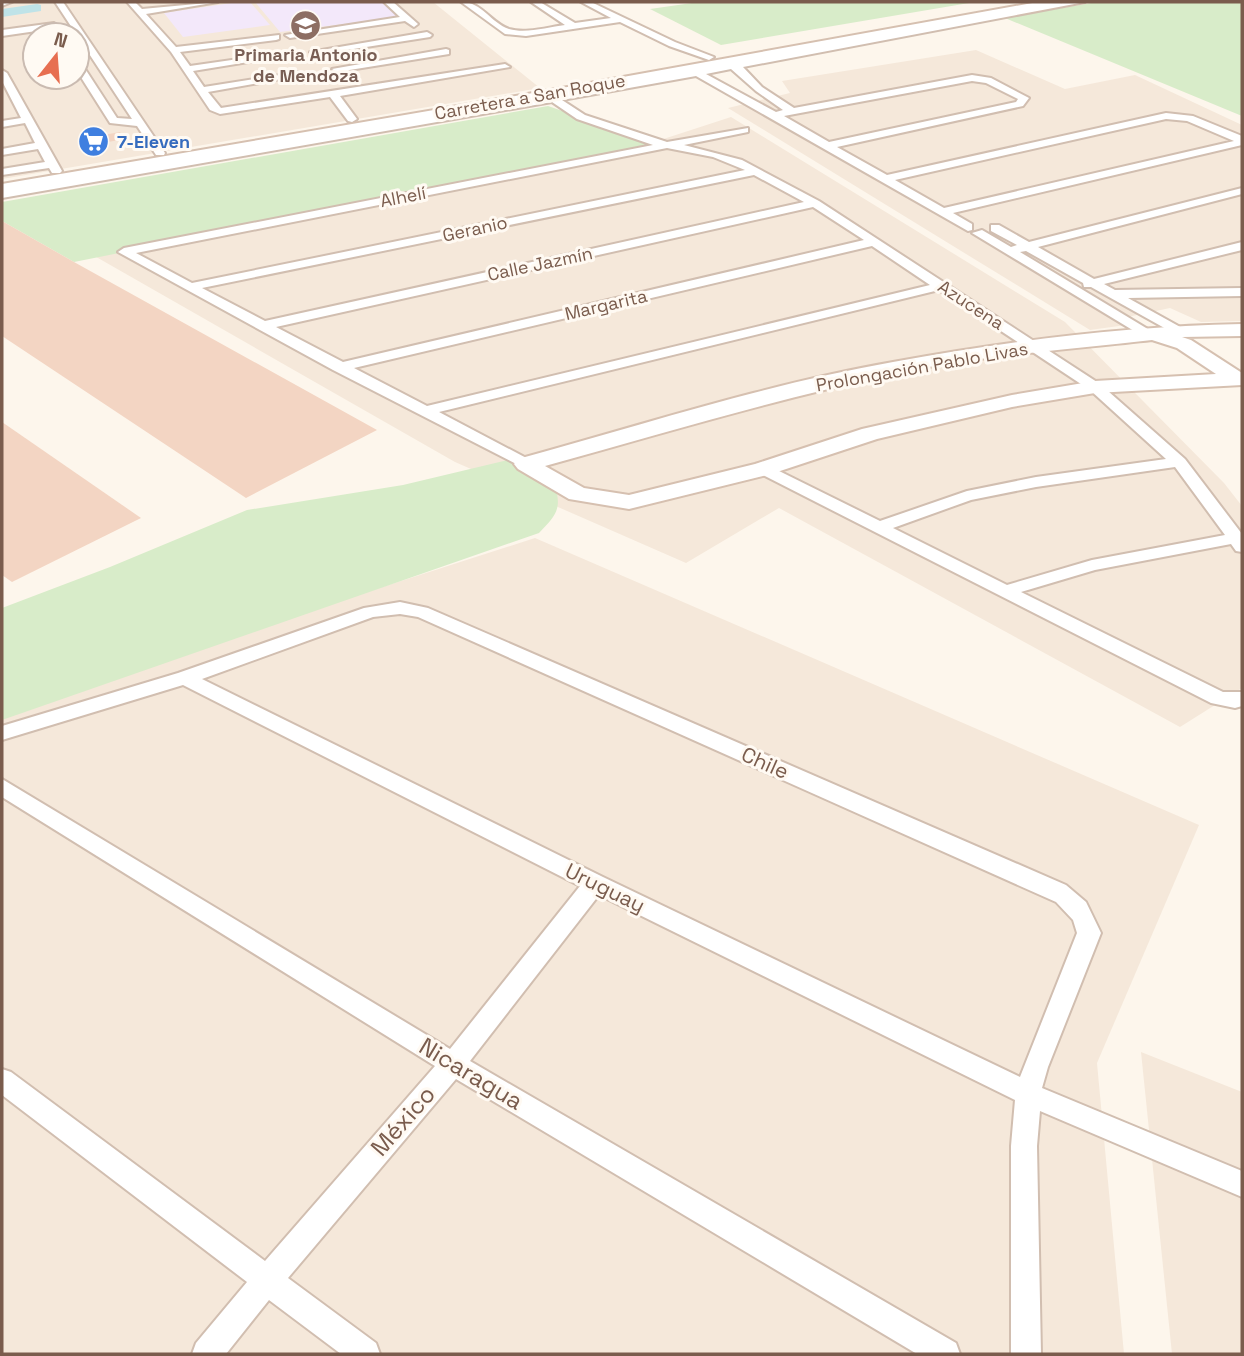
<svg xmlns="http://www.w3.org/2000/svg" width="1244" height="1356" font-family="'Space Grotesk',sans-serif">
<rect width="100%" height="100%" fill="#fdf6ec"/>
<!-- residential -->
<g fill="#f5e8da" fill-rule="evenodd">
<path d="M2,2H433L540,88L2,179ZM35,35H77V77H35Z"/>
<polygon points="976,50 1065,89 1135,75 1242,125 1242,321 1201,322 1170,308 1118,319 1126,325 1090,330 728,108 790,93 782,81"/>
<polygon points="731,117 1065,322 1224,483 1242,506 1242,688 1180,727 779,508 686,563 455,462 91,254 645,145"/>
<polygon points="535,538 1199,825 1097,1063 1124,1354 2,1354 2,709"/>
<polygon points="1141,1052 1242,1092 1242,1354 1172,1354"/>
</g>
<!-- education -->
<g fill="#f3e8fa">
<polygon points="238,2 250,2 270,25 183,37 164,13"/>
<polygon points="255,2 382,2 399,17 280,32"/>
</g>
<!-- green -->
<g fill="#d8ecc9">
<polygon points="699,2 975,2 721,45 650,9"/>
<polygon points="1097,2 1242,2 1242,116 1005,18"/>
<polygon points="548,106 662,145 74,262 2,221 2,202"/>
<path d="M512,459L556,490C562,511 553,518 539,533L2,720V608L110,567L247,510L403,485Z"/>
</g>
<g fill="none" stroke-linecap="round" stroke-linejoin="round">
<!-- canal -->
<polygon fill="#bfe3e8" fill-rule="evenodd" points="37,4 41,5 41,11 2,17 2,9"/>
</g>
<!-- building -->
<g fill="#f3d5c3">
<polygon points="120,132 125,139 85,146 81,139"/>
<polygon points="2,221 74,262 377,430 246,498 2,336"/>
<polygon points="2,422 141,518 12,582 2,575"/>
</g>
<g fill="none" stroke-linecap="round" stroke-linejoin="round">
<defs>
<g id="street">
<polygon points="2,2 12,2 2,6"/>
<polygon points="55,2 63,2 165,153 164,155 156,155 137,126 110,123 77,71 77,60 80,61 117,118 132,119"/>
<polygon points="127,2 135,2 142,9 218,2 146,14 176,47 279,35 279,39 276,40 180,52 190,66 280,53 285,56 193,71 204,87 299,72 304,75 208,92 221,108 505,64 510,67 340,96 357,119 352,122 348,121 330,97 220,114 210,110 171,52"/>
<polygon points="384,2 393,2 418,24 414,27 405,21 290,38 285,35 400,17"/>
<path d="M461,2C481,1 491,23 509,29C526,34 548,27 565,25L531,2H540L575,23L611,18L581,2H591L675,42L714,57L709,60L669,46L620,22L526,36L505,34Z"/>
<path d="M1068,2H1085L743,67L762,87L794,108L972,75L991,78L1029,98L1023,106L837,147L887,175L1166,113L1193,116L1242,136V145L953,213L972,224V230L968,231L696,76L562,100L585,115L667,142L748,128V132L684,145L742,160L819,201L1100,384L1185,459L1242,534V552L1236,551L1231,544L1095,570L1021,592L1223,692H1242V706L1235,708L1211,703L757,472L755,469L757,466H769L880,521L967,491L1036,477L1166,459L1090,390L939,290L439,412L532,461L534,464L532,467L526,469L333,370L118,252L124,248L653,145L577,119L552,102L2,198V192L478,110L548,97V92L552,91L557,95L694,70L699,65L704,69L726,62L731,63ZM731,69L756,91L783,110L776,112L706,74ZM972,81L986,83L1018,99L1016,102L829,142L784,116ZM1166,119L1187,121L1234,141L944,208L895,180ZM667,148L713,157L745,170L192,283L136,253ZM754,175L804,202L265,321L202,288ZM813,207L864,240L343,362L276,327ZM872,246L930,285L427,406L354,368ZM1175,467L1225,535L1092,560L1007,585L893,528L971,500L1036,487Z"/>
<polygon points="54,23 58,26 57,28 2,36 2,30"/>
<polygon points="427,32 432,35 430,37 315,55 310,52"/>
<polygon points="446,49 449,50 449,54 337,72 332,69"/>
<polygon points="2,70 7,73 62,171 60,173 52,173 49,168 2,175 2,169 45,162 38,149 2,155 2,149 35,143 25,123 2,127 2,121 21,118 2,81"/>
<polygon points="1242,188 1242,194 1038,247 1094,279 1242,242 1242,250 1104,284 1115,290 1242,288 1242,296 1128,298 1182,328 1182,334 1177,335 1091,287 1084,287 1083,283 1026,251 1020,252 1156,334 1154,337 1144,337 972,233 982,230 1011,247 1017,245 991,231 991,225 999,225 1029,242"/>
<path d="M400,602L428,608L1066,885L1086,902L1101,933L1048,1067L1042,1088L1242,1171V1197L1040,1111L1037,1146L1041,1354H1011V1146L1015,1100L599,895L470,1061L956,1343L960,1354H917L456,1079L288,1278L376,1343L380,1354H341L269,1300L226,1354H192L196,1343L247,1282L2,1095V1069L11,1072L265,1261L435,1066L2,797V779L450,1049L580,886L183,685L2,740V726L178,673L364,608ZM400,614L418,617L1056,902L1073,920L1077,933L1020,1077L603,877L202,679L373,617Z"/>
</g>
<g id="secondary">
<polygon points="1038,2 1063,2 1057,6 562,96 2,194 2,184 562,88"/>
<path d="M1242,324V336L1182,337L1191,340L1242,373V385L1095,393L1012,407L877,439L771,474L629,509L569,499L518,469L514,464L518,459C642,425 767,384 893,362C1008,341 1126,326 1242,324ZM1152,340L1177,348L1216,374L1095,381L1012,395L862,429L755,464L629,495L584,488L545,466C660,434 773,400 889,375C974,356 1065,350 1152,340Z"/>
</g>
</defs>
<!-- street casing -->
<use href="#street" stroke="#d1beb0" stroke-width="4"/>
<!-- secondary casing -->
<use href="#secondary" stroke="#d6c0b0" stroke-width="4"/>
<!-- street -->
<use href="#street" fill="#fff" fill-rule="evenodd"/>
<!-- secondary -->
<use href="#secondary" fill="#fff" fill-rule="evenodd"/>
</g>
<!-- icons -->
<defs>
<symbol id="school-disc" viewBox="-11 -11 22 22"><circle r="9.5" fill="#8d6e63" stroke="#fffaf3"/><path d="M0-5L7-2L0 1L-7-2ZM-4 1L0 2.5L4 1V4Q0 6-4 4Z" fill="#fff"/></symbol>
<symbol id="supermarket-disc" viewBox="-11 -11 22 22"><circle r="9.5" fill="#3f7fe0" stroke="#fffaf3"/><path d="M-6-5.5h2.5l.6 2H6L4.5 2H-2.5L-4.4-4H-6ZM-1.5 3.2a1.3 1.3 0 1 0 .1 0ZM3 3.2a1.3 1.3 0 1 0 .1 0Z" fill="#fff"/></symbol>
</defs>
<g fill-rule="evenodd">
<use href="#school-disc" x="288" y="8" width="35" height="35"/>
<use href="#supermarket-disc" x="76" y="124" width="35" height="35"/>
</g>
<g text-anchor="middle" stroke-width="6" stroke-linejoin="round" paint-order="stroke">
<!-- far-education labels -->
<g font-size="18" font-weight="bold" fill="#785e54" stroke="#fffaf3">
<text x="306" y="61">Primaria Antonio<tspan x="306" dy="21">de Mendoza</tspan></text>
</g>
<!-- far-street labels -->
<g font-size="18" fill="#7a5c4d" stroke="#fffaf3">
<text transform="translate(530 97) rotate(-10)" y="6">Carretera a San Roque</text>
<text transform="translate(403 197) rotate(-11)" y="6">Alhelí</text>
<text transform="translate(475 229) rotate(-12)" y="6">Geranio</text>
<text transform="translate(540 264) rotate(-12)" y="6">Calle Jazmín</text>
<text transform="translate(606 305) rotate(-13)" y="6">Margarita</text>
<text transform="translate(971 305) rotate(33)" y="6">Azucena</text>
<text transform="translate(922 367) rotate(-10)" y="6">Prolongación Pablo Livas</text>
</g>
<!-- far-shop labels -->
<g font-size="18" font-weight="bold" fill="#366cbe" stroke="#fffaf3" text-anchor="start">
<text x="117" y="148">7-Eleven</text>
</g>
<!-- street labels -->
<g font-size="21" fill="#7a5c4d" stroke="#fffaf3">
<text transform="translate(765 763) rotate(24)" y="7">Chile</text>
<text transform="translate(605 888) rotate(26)" y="7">Uruguay</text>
</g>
<!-- near-street labels -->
<g font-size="24" fill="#7a5c4d" stroke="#fffaf3">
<text transform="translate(471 1074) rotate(31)" y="8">Nicaragua</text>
<text transform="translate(403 1121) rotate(-49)" y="8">México</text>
</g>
</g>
<!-- border -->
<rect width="1244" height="1356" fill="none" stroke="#7a5c4d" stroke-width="7"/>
<!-- north arrow -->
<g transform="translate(56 56) rotate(17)"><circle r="33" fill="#fffaf3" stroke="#cabbb1" stroke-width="2"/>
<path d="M0-5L12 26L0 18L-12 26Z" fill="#e76f51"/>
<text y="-10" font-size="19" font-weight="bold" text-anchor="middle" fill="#7a5c4d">N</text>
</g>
</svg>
